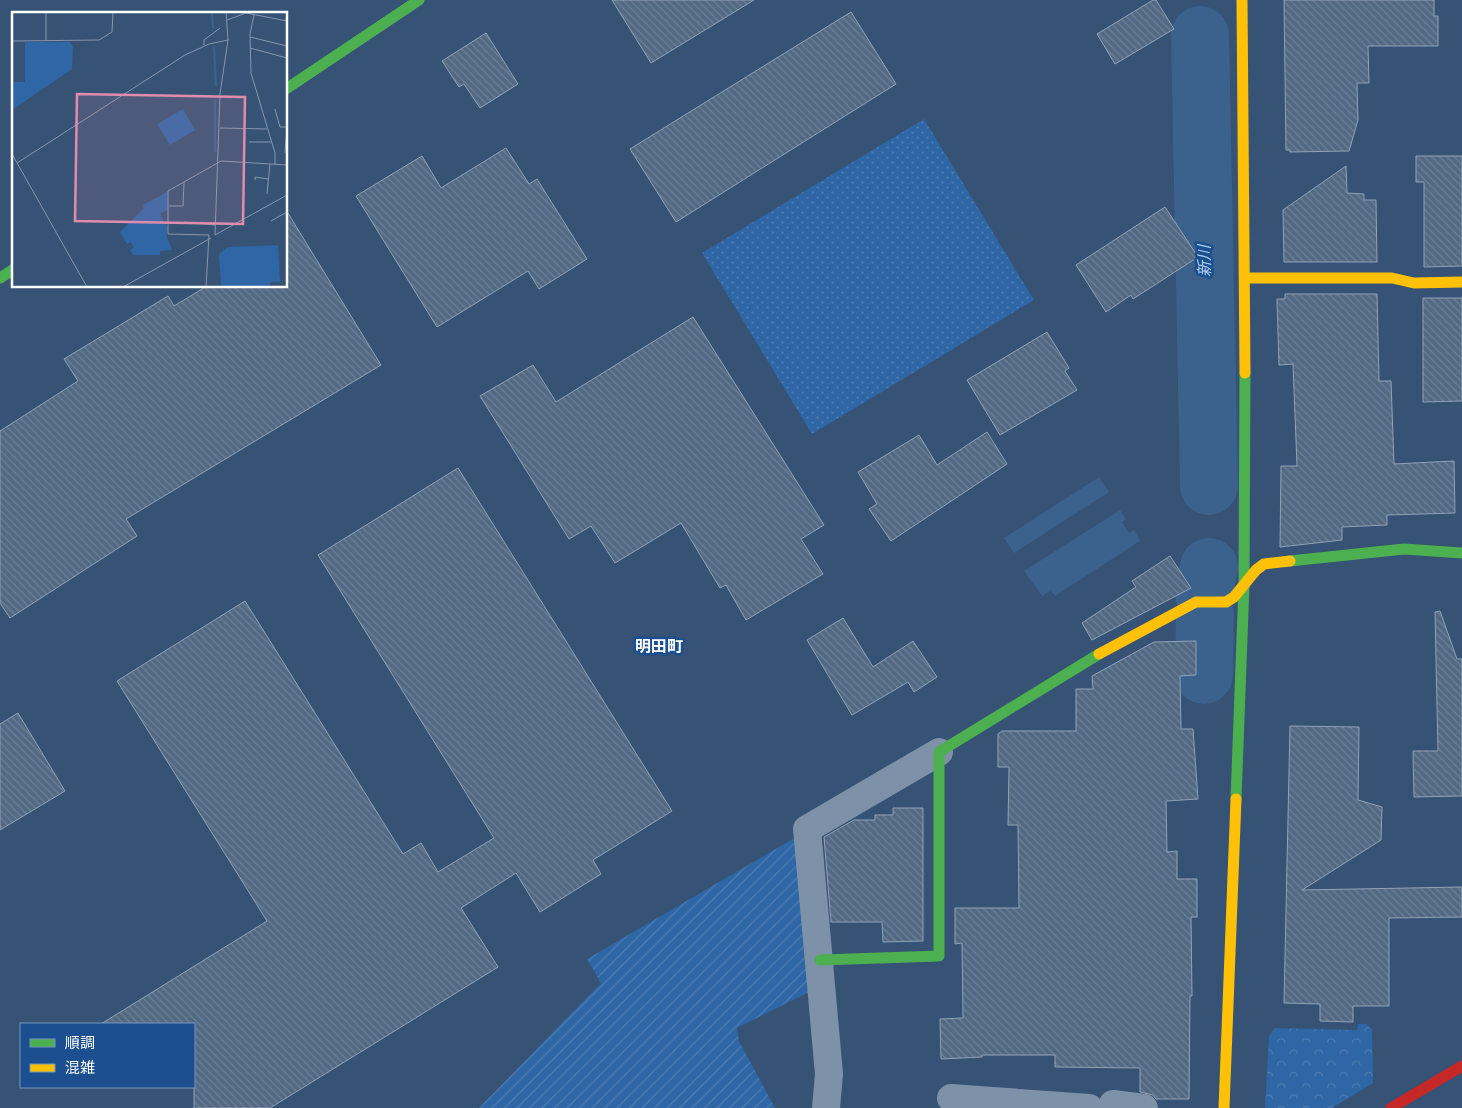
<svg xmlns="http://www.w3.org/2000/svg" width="1462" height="1108" font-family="Ubuntu,'Noto Sans JP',sans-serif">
<defs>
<pattern id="grass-dots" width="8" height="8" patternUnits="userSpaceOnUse" patternTransform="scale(1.25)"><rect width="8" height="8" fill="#2f66a5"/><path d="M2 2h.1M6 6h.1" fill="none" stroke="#4e7db2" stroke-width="1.8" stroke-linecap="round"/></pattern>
<pattern id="park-crowns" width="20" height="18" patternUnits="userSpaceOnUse" patternTransform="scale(1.25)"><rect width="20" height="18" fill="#2f66a5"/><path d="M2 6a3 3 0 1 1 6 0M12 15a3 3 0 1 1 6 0" fill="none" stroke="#4e7db2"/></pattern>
<pattern id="garden-furrows" width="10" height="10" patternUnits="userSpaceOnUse" patternTransform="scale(1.25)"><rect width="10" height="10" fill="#2f66a5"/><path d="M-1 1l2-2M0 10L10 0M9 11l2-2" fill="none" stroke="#4e7db2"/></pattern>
<pattern id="building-back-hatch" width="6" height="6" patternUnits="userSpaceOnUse" patternTransform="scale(1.25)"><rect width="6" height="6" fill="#526984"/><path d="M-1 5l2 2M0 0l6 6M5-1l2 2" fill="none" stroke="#6c8096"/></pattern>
</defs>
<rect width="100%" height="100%" fill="#365274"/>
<!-- grass -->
<polygon fill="url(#grass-dots)" points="924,119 1034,300 812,434 702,253"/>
<!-- park -->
<polygon fill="url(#park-crowns)" points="1358,1024 1366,1024 1372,1030 1373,1083 1332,1108 1265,1108 1269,1036 1275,1028 1357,1030"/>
<!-- garden -->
<polygon fill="url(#garden-furrows)" points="798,836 813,990 737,1028 739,1041 775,1108 479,1108 601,983 587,959"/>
<!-- water -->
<g fill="#3b618d">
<polygon points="1099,477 1109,492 1014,553 1004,538"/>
<polygon points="1120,510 1126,519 1122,522 1129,533 1134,530 1140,541 1055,596 1051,591 1042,596 1024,571"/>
</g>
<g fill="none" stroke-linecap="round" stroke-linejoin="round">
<!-- river -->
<g stroke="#3b618d" stroke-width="58">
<polyline points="1200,35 1209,486"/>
<polyline points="1204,594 1209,567"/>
<polyline points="1204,675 1205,615"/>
</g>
</g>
<!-- building -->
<g fill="url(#building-back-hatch)" stroke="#92a2b6">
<polygon points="612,0 754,0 651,63"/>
<polygon points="1153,0 1156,0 1174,29 1115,64 1097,34"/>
<polygon points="1284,0 1434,0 1434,16 1438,16 1438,46 1368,46 1369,83 1357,83 1358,120 1349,151 1290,152 1290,150 1286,150"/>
<polygon points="851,12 896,84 676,222 630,149"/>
<polygon points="486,33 518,84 480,108 464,84 459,87 442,61"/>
<polygon points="506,148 529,184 537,179 587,259 539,289 528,271 437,327 356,196 422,156 441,188"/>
<polygon points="1416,156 1462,156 1462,266 1424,267 1424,182 1416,182"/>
<polygon points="1346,166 1347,193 1364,194 1364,200 1376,200 1377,262 1284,262 1283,210"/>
<polygon points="1165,207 1198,257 1133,299 1131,295 1106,312 1076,265"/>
<polygon points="286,210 381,365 126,519 137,536 10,618 0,603 0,431 78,381 64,359 168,296 174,306 207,286 286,286"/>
<polygon points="1285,294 1377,294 1379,381 1391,381 1394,464 1454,461 1455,513 1387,515 1387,525 1342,527 1342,540 1280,547 1281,466 1297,466 1293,364 1279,365 1277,299 1285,299"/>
<polygon points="1423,298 1462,298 1462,401 1423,402"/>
<polygon points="693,317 824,525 801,539 823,574 746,620 726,585 720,588 681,523 615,563 591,526 569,539 480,396 533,365 556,402"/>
<polygon points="1047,332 1069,368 1065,371 1077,390 1000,435 967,380"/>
<polygon points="987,432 1007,464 891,541 869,509 877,504 858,472 919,435 937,465"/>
<polygon points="458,468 672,811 593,860 601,874 540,912 516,873 461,908 498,967 270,1108 194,1108 194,1024 101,1024 267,921 117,681 245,601 403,854 421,843 438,872 494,838 318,555"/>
<polygon points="1170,556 1191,588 1092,640 1082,623 1136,587 1132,581"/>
<polygon points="1440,611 1457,659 1462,659 1462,796 1414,797 1413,751 1438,751 1435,612"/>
<polygon points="843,618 873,667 913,641 937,677 914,692 908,682 852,715 807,640"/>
<polygon points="1196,641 1196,675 1180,676 1181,729 1193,729 1198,799 1166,801 1167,852 1177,851 1177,879 1197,879 1197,917 1191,917 1192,996 1190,996 1189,1099 1156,1099 1153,1095 1140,1092 1140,1068 1055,1067 1055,1055 982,1055 982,1057 941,1059 940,1019 963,1018 962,943 955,944 955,908 1019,908 1018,825 1008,825 1009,767 998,767 998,734 1002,731 1076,731 1076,689 1093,689 1092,676 1154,642"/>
<polygon points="18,713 65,791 0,830 0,724"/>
<polygon points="1290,726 1359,727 1358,800 1382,807 1381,840 1302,890 1462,887 1462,917 1389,918 1389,1006 1353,1006 1353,1022 1320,1021 1320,1004 1284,1003"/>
<polygon points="893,808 923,808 923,941 883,942 882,922 831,922 824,837 854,820 875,820 875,815 893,815"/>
</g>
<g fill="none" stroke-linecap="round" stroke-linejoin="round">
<!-- street -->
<g stroke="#7d92a8" stroke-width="28">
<polyline points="951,1098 1089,1108"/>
<polyline points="826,1108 829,1074 807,829 939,752"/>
<polyline points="1113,1108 1113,1104 1144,1108"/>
</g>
<!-- fast -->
<g stroke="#4caf50" stroke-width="11">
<polyline points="286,89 419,0"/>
<polyline points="0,278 14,269"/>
<polyline points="1290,561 1404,549 1462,553"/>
<polyline points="1236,799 1244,585 1245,373"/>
<polyline points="820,960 939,956 939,752 1099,654"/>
</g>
<!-- slow -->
<g stroke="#ffc107" stroke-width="11">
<polyline points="1242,0 1245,373"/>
<polyline points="1245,278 1392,278 1414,283 1462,282"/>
<polyline points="1099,654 1196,602 1226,602 1234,597 1256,570 1264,564 1290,561"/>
<polyline points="1224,1108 1236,799"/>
</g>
<!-- jam -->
<polyline stroke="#c62828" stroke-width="11" points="1391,1108 1462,1066"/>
</g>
<g text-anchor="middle" stroke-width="5" stroke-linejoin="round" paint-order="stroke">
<!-- water labels -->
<g font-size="16" font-style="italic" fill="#b5d3f5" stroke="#1b4f8f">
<text transform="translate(1204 261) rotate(-91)" y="6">新川</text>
</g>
<!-- neighbourhood labels -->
<g font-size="16" font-weight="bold" fill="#fff" stroke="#1b4f8f">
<text x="659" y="652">明田町</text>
</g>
</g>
<!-- overview -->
<g transform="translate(12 12)">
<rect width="275" height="275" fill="#365274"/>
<path d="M171,97L183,118L158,133L145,112Z" fill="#2f66a5"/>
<path d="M13,30H58L61,35L60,57L0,98V70H13Z" fill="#2f66a5"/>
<path d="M155,180L157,197L148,202L156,216L155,225L160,238L148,239V243H121L118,238L122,236L119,230L115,232L108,220L132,196L131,193Z" fill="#2f66a5"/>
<path d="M266,233L268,270H259L257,275H209L207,242L216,235Z" fill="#2f66a5"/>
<path fill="none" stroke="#3b618d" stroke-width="2.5" d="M200,0L201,16M202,35L204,74M203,88V140"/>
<path fill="none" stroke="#8697ac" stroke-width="1" d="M214,0L216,28L208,82L203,223L275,183M242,3L238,22L239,61L263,141V153M215,8L234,1L275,9M238,25L275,34M0,29L87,28L100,20L101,0M34,29V0M192,33V28L208,16M238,36L275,46M263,97L268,115H275M208,116L255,117M237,130H259M273,141L275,115M0,142L75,275M5,151L173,43L197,32L216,28M243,168V165L256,167M172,170L156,179V222L197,223L194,275M255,182L258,152M157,194H171L172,170L209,149L275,153M259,209L275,200M172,210L203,213M111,275L199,226"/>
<path fill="#e08cad" fill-opacity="0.15" stroke="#e08cad" stroke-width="2.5" d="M65,82L233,85L231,212L63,209Z"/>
<rect width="275" height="275" fill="none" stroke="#fff" stroke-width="2.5"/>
</g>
<!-- legend -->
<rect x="20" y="1023" width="175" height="65" fill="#1b4f8f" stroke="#7695bc"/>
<rect x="30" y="1039" width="25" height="8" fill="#4caf50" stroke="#7695bc"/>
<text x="65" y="1048" font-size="15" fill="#ffffff">順調</text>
<rect x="30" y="1064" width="25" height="8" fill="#ffc107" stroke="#7695bc"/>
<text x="65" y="1073" font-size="15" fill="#ffffff">混雑</text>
</svg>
